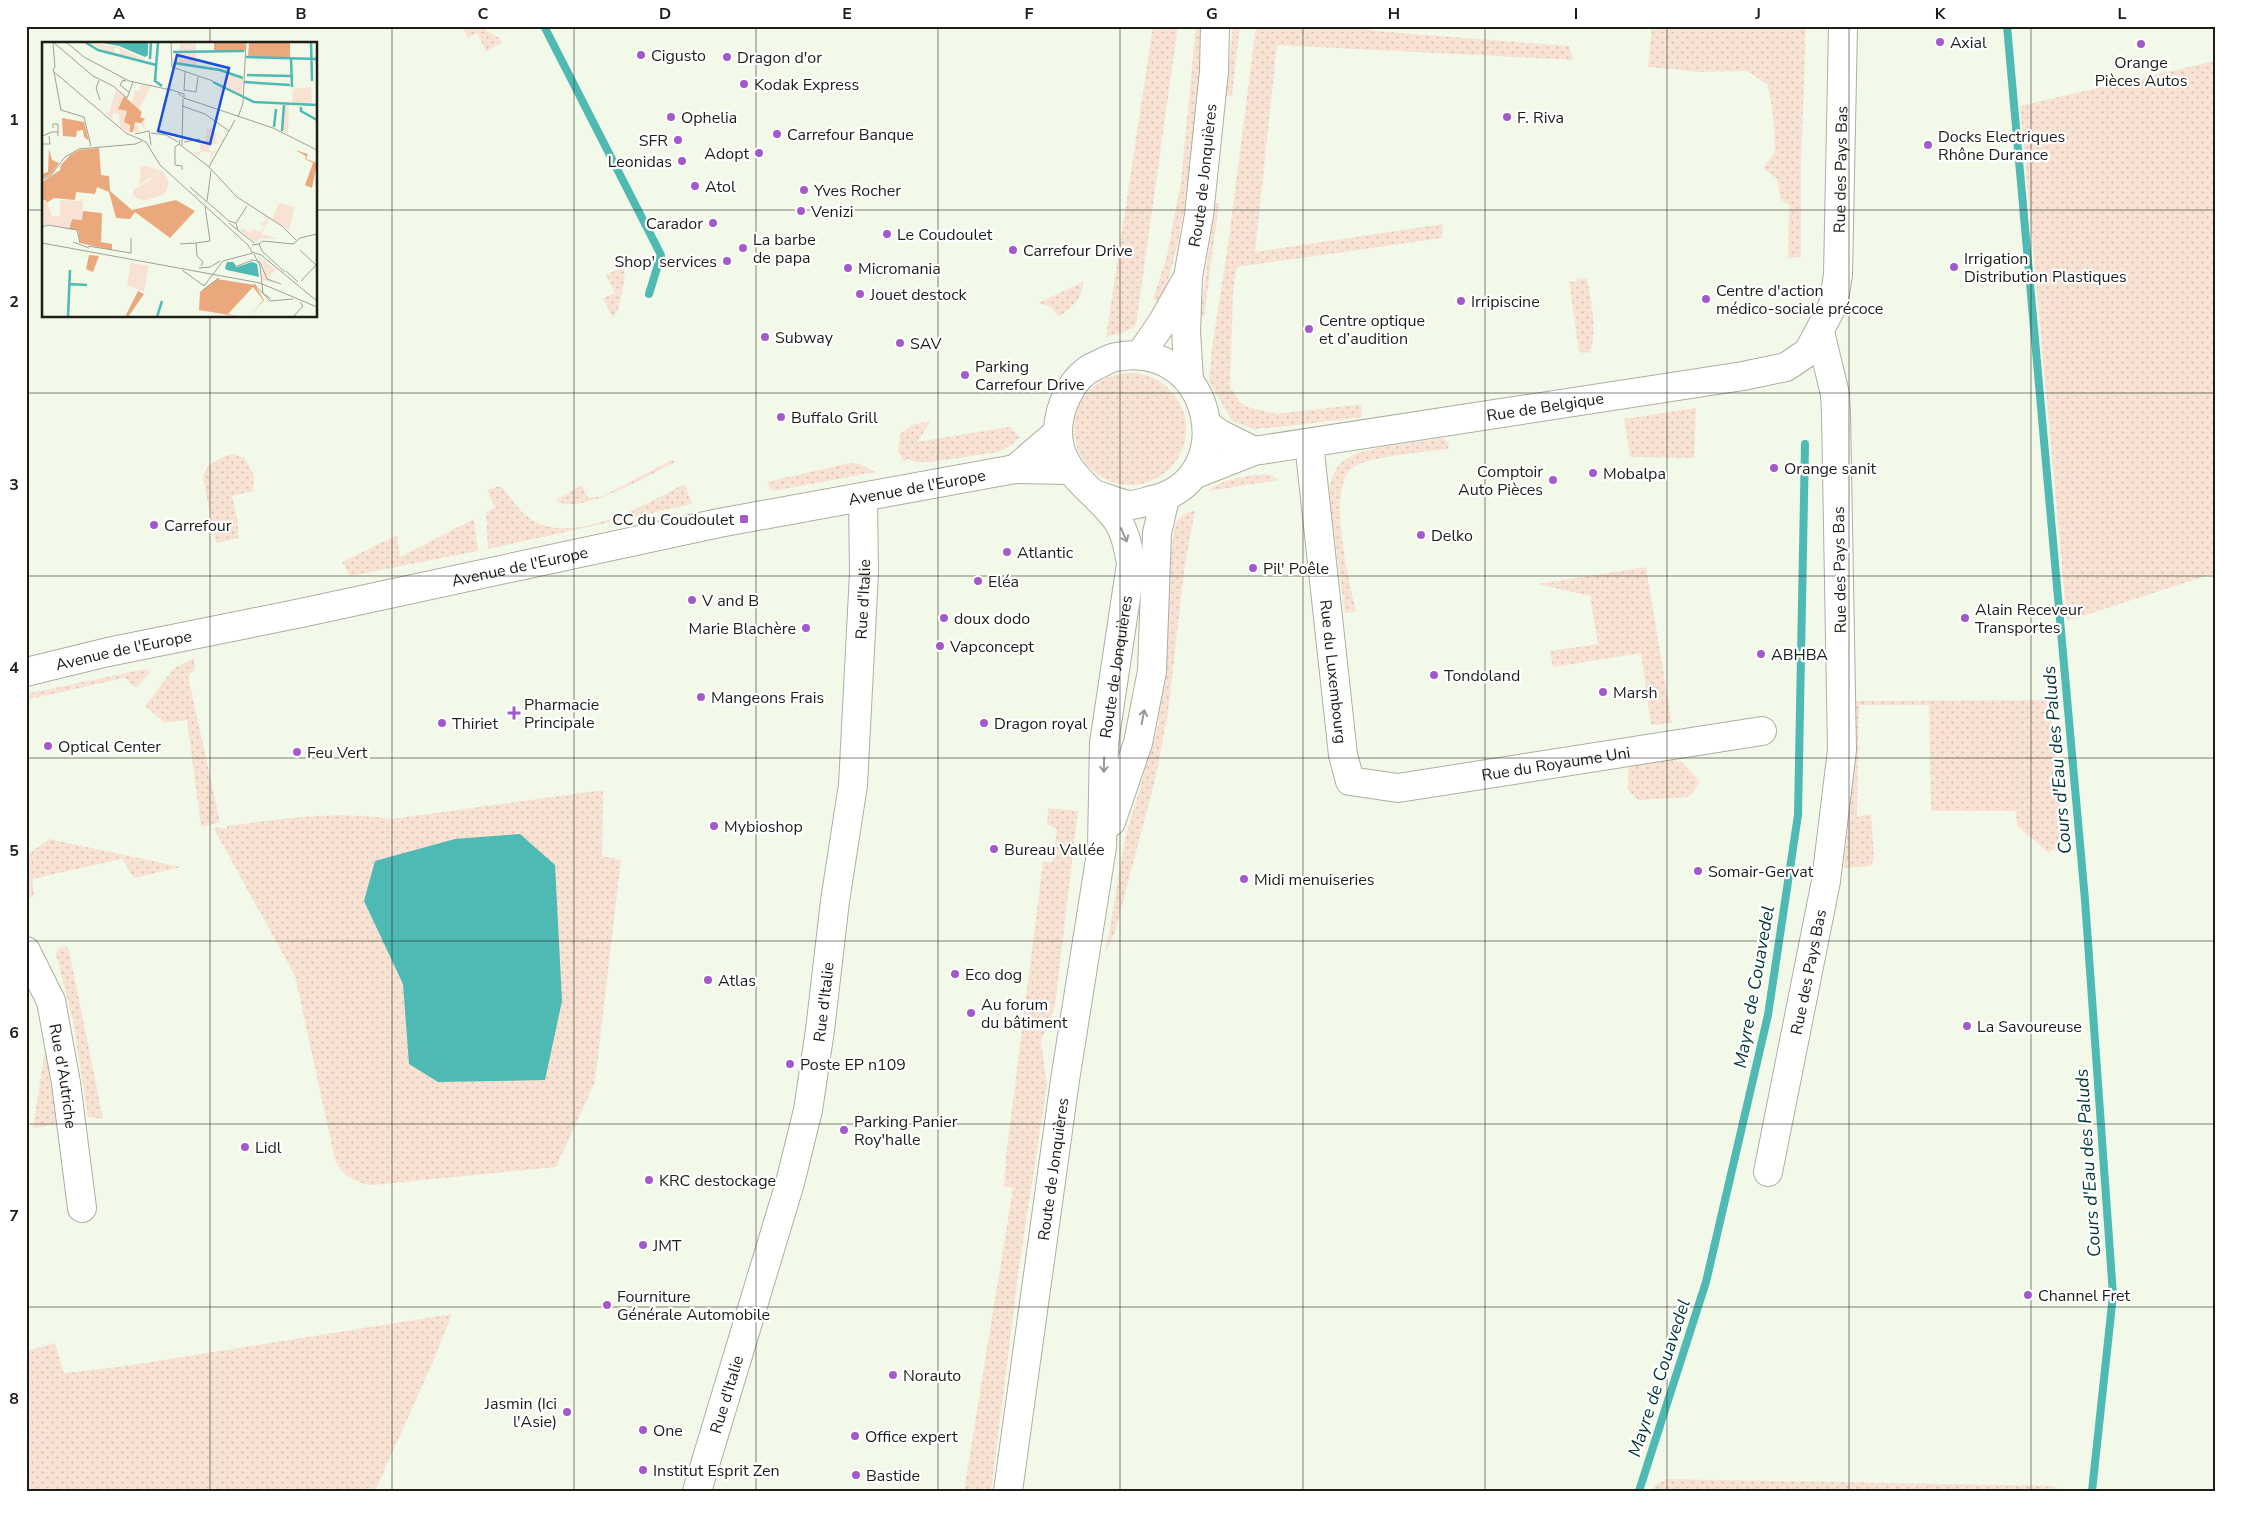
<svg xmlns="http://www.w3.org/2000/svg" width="2241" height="1517" font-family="'Nunito Sans',sans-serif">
<defs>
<pattern id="green-dots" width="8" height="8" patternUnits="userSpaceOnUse" patternTransform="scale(1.25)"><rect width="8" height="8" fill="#f8e2d4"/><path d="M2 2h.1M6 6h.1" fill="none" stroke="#d4c1b5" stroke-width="1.8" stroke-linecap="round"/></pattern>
</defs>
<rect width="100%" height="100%" fill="#f3f9e8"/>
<!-- green -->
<g fill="url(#green-dots)">
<polygon points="462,26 479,26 499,38 502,43 486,51 477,33 468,38"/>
<polygon points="1153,26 1178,26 1136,325 1127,331 1106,337"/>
<path d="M1196,26H1204C1196,119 1191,214 1161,303L1153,299L1167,256L1181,182Z"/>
<polygon points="1233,26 1240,26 1232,96 1226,96"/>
<polygon points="1256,26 1354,26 1376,31 1569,46 1573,60 1277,45 1255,252 1443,224 1442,238 1237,267 1233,291 1230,387 1240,402 1247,407 1277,414 1361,404 1362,417 1289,426 1254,429 1232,421 1209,381 1212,348 1229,238"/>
<polygon points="1669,26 1806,26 1801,165 1801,257 1788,258 1789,205 1781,200 1777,179 1763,168 1775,152 1773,115 1768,85 1747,71 1701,72 1648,67 1652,27"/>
<polygon points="2215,61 2215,573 2067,621 2020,106"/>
<polygon points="1215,203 1219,203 1204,317 1200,316"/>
<path d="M622,267L625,273C623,285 621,309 613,318L603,298L615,293L606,275Z"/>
<path d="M1587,278C1591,302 1598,329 1590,353L1579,352L1569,281L1575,282L1577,279Z"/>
<path d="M1083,282C1082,300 1072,307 1059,317L1051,307L1038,303Z"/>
<circle cx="1130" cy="429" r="56"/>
<polygon points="1696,408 1694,458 1630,457 1624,419"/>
<polygon points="931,421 917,442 1009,427 1020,437 1010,446 998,452 931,462 915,462 908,459 904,462 898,452 900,434 912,425"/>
<path d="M1443,438L1449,443L1448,449C1427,452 1365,456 1351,469C1327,489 1349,583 1356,611L1345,613L1329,498C1330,457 1354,452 1389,446C1407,443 1425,441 1443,438Z"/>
<path d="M233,454L245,458L254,476L253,491L232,496L238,522V538L216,543L203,478C205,464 220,457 233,454Z"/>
<path d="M674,459L675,462C653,473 577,518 556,500L582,485L588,498L603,496Z"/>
<polygon points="850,463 860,464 875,472 774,491 770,489 767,482"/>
<path d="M1269,474L1279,480L1208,491C1225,477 1248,476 1269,474Z"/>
<path d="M685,484L692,504L488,549L486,513L495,507L487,490L500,486C511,495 516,509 528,517C572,549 643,505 685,484Z"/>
<polygon points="1195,510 1184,571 1168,713 1155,780 1115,932 1106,951 1125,839 1158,726 1170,561 1175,524 1183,514"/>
<polygon points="474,519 478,551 350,576 342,562 397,535 400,557"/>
<polygon points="1646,567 1672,723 1651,725 1641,653 1553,667 1550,651 1598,644 1590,596 1538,584"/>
<polygon points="194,658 195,669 188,676 220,822 201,827 187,720 165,723 145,706 174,668"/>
<polygon points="145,669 150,672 136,688 124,678 26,700 26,694"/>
<polygon points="2049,700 2065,841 2049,853 2017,826 2016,811 1931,811 1929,705 1859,705 1857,817 1871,814 1874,858 1871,866 1843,868 1848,831 1856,701"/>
<polygon points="1671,760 1682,762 1700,782 1689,797 1638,800 1628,790 1628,769 1639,762"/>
<path d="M603,790L602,856L621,860L595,1082L556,1167L374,1185C354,1183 344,1177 335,1160L295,976L213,827L227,829V826C282,819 335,810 391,819Z"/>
<polygon points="1048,808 1078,811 1055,1006 1041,1041 1047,1085 1020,1261 991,1491 964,1491 1013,1188 1004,1186 1006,1157 1043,862 1053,862 1057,830 1047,824"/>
<polygon points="49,839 181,867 134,878 122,859 32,879 34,895 26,902 26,887 28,884 26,882 26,856"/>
<polygon points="66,946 69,950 103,1119 88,1117 73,1021 56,954 59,948"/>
<polygon points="46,1043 59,1124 33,1128"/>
<polygon points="452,1314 429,1371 375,1491 26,1491 26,1351 55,1343 64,1373 119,1367"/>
<polygon points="1667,1479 2055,1486 2059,1491 1652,1491 1654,1486"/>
</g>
<!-- water -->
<polygon fill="#4fb9b4" points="520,834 555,865 562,1001 545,1080 438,1082 409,1064 403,984 364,901 375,861 455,839"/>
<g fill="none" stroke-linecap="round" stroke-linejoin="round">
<!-- stream -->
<g stroke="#4fb9b4" stroke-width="8">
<polyline points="544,26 661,255 649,294"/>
<polyline points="2007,26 2085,900 2113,1295 2092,1491"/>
<polyline points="1639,1491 1706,1282 1768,1015 1798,815 1805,444"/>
</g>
<defs>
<g id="minor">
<path id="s1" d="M1309,443L1343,755L1350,781L1398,788L1762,731"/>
<path id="s2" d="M26,951L51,1001L66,1083L82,1208"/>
<path id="s3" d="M1768,1172L1826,881L1842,750L1836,414L1835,394L1820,332"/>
<path id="s4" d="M697,1491L790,1183L808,1110L820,1030L835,901L853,785L864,573L863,497"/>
</g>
<g id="tertiary">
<polyline points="1207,425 1220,434 1254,451"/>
<polyline points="1015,469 1058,432"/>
<path id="s5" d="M1193,475L1254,451L1743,376L1786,367L1808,352L1833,305L1838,275L1843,26"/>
<path id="s6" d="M26,672L108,652L301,613L719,523L1015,469L1070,470"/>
</g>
<g id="secondary">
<polyline points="1140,355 1162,323 1185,282"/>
<path id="s7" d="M1189,380L1186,331L1188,277L1199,215L1214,71L1215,26"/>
<polyline points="1111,822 1138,743 1152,671 1157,533 1165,498"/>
<path id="s8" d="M1008,1491L1065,1080L1102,847L1104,743L1131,564C1128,546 1125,529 1113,515C1092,488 1058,472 1058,432C1058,408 1072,376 1095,366C1102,363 1109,358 1116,357C1214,338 1242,481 1152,500C1145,502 1136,505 1130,505C1119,504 1107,498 1097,495"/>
</g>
</defs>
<!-- minor casing -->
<use href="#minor" stroke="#abb0a0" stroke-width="30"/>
<!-- tertiary casing -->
<use href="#tertiary" stroke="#abb0a0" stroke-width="30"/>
<!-- secondary casing -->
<use href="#secondary" stroke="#abb0a0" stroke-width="30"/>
<!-- minor -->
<use href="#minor" stroke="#fff" stroke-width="28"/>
<!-- tertiary -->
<use href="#tertiary" stroke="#fff" stroke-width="28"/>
<!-- secondary -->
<use href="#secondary" stroke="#fff" stroke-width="28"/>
</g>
<!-- one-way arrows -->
<defs><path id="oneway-shaft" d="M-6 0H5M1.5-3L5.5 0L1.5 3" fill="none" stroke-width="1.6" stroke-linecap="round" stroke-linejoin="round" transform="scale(1.25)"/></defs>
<g stroke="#999a97">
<use href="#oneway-shaft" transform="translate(1124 535) rotate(66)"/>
<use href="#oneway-shaft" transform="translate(1143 717) rotate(-79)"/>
<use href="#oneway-shaft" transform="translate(1104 765) rotate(91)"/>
</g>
<!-- grid -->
<path fill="none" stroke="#1c1e18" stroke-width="1" stroke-opacity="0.55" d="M210,26V44M392,26V1491M574,26V1491M756,26V1491M938,26V1491M1120,26V1491M1303,26V1491M1485,26V1491M1667,26V1491M1849,26V1491M2031,26V1491M26,210H44M316,210H2215M210,316V1491M26,393H2215M26,576H2215M26,758H2215M26,941H2215M26,1124H2215M26,1307H2215"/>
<!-- markers -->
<g fill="#a259cc" stroke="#fff" stroke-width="2">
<circle cx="1940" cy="42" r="5"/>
<circle cx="2141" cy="44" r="5"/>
<circle cx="641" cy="55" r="5"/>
<circle cx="727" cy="57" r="5"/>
<circle cx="744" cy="84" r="5"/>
<circle cx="671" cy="117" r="5"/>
<circle cx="1507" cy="117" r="5"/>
<circle cx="777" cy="134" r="5"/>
<circle cx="678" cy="140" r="5"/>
<circle cx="1928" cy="145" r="5"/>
<circle cx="759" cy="153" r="5"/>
<circle cx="682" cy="161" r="5"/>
<circle cx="695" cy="186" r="5"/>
<circle cx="804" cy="190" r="5"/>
<circle cx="801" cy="211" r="5"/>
<circle cx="713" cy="223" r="5"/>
<circle cx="887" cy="234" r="5"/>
<circle cx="743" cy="248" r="5"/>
<circle cx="1013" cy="250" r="5"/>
<circle cx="727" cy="261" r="5"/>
<circle cx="1954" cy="267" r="5"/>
<circle cx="848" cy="268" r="5"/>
<circle cx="860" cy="294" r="5"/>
<circle cx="1706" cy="299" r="5"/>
<circle cx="1461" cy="301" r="5"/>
<circle cx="1309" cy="329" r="5"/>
<circle cx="765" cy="337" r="5"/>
<circle cx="900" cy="343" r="5"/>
<circle cx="965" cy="375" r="5"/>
<circle cx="781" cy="417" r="5"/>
<circle cx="1774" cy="468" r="5"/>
<circle cx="1593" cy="473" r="5"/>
<circle cx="1553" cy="480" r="5"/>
<rect x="739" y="514" width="10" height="10" rx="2.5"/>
<circle cx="154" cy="525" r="5"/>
<circle cx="1421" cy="535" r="5"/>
<circle cx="1007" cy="552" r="5"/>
<circle cx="1253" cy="568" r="5"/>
<circle cx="978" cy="581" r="5"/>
<circle cx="692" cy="600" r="5"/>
<circle cx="944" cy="618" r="5"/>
<circle cx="1965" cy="618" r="5"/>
<circle cx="806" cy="628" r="5"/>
<circle cx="940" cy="646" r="5"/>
<circle cx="1761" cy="654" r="5"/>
<circle cx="1434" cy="675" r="5"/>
<circle cx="1603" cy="692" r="5"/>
<circle cx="701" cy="697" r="5"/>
<path d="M511.5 705.5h5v5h5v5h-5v5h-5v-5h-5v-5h5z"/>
<circle cx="442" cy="723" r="5"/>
<circle cx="984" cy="723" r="5"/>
<circle cx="48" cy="746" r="5"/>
<circle cx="297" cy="752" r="5"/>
<circle cx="714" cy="826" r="5"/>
<circle cx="994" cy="849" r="5"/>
<circle cx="1698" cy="871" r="5"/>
<circle cx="1244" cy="879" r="5"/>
<circle cx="955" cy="974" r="5"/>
<circle cx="708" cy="980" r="5"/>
<circle cx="971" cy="1013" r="5"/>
<circle cx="1967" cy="1026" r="5"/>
<circle cx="790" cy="1064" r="5"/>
<circle cx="844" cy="1130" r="5"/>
<circle cx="245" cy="1147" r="5"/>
<circle cx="649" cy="1180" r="5"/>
<circle cx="643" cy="1245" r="5"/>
<circle cx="2028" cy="1295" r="5"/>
<circle cx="607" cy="1305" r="5"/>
<circle cx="893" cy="1375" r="5"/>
<circle cx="567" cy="1412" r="5"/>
<circle cx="643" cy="1430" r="5"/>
<circle cx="855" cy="1436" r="5"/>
<circle cx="643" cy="1470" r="5"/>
<circle cx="856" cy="1475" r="5"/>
</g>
<g text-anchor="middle" stroke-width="4.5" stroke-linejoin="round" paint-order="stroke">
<!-- poi labels -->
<g font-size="16" fill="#1c1e18" stroke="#fff" text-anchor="start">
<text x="1950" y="48">Axial</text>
<text x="651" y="61">Cigusto</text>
<text x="737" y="63">Dragon d'or</text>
<text x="2141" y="68" text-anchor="middle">Orange<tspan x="2141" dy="18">Pièces Autos</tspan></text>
<text x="754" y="90">Kodak Express</text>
<text x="681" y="123">Ophelia</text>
<text x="1517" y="123">F. Riva</text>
<text x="787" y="140">Carrefour Banque</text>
<text x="1938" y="142">Docks Electriques<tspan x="1938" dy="18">Rhône Durance</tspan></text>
<text x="668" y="146" text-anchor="end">SFR</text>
<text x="749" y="159" text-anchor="end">Adopt</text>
<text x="672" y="167" text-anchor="end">Leonidas</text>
<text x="705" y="192">Atol</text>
<text x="814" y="196">Yves Rocher</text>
<text x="811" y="217">Venizi</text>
<text x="703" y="229" text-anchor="end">Carador</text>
<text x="897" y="240">Le Coudoulet</text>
<text x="753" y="245">La barbe<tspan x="753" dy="18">de papa</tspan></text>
<text x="1023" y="256">Carrefour Drive</text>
<text x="1964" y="264">Irrigation<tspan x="1964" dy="18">Distribution Plastiques</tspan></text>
<text x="717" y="267" text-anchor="end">Shop' services</text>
<text x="858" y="274">Micromania</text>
<text x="1716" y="296">Centre d'action<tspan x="1716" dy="18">médico-sociale précoce</tspan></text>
<text x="870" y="300">Jouet destock</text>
<text x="1471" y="307">Irripiscine</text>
<text x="1319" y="326">Centre optique<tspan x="1319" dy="18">et d’audition</tspan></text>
<text x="775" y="343">Subway</text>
<text x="910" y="349">SAV</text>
<text x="975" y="372">Parking<tspan x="975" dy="18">Carrefour Drive</tspan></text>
<text x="791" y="423">Buffalo Grill</text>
<text x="1784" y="474">Orange sanit</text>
<text x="1543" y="477" text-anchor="end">Comptoir<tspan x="1543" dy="18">Auto Pièces</tspan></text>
<text x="1603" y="479">Mobalpa</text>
<text x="734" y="525" text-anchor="end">CC du Coudoulet</text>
<text x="164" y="531">Carrefour</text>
<text x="1431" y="541">Delko</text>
<text x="1017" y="558">Atlantic</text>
<text x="1263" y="574">Pil' Poêle</text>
<text x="988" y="587">Eléa</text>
<text x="702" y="606">V and B</text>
<text x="1975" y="615">Alain Receveur<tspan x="1975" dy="18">Transportes</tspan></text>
<text x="954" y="624">doux dodo</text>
<text x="796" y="634" text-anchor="end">Marie Blachère</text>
<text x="950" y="652">Vapconcept</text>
<text x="1771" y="660">ABHBA</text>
<text x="1444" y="681">Tondoland</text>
<text x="1613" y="698">Marsh</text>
<text x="711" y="703">Mangeons Frais</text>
<text x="524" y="710">Pharmacie<tspan x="524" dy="18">Principale</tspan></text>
<text x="452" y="729">Thiriet</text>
<text x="994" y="729">Dragon royal</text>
<text x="58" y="752">Optical Center</text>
<text x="307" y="758">Feu Vert</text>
<text x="724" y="832">Mybioshop</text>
<text x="1004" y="855">Bureau Vallée</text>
<text x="1708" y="877">Somair-Gervat</text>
<text x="1254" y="885">Midi menuiseries</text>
<text x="965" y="980">Eco dog</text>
<text x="718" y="986">Atlas</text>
<text x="981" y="1010">Au forum<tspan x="981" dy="18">du bâtiment</tspan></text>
<text x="1977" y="1032">La Savoureuse</text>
<text x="800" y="1070">Poste EP n109</text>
<text x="854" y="1127">Parking Panier<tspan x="854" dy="18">Roy'halle</tspan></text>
<text x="255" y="1153">Lidl</text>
<text x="659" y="1186">KRC destockage</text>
<text x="653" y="1251">JMT</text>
<text x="2038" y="1301">Channel Fret</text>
<text x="617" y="1302">Fourniture<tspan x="617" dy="18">Générale Automobile</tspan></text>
<text x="903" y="1381">Norauto</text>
<text x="557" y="1409" text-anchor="end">Jasmin (Ici<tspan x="557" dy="18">l'Asie)</tspan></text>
<text x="653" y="1436">One</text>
<text x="865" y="1442">Office expert</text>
<text x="653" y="1476">Institut Esprit Zen</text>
<text x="866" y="1481">Bastide</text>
</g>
<!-- street labels -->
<g font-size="16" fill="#1c1e18" stroke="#fff">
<text dy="6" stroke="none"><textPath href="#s5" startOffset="820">Rue des Pays Bas</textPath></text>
<text dy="6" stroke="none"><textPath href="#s7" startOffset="206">Route de Jonquières</textPath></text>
<text dy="6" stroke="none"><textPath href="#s5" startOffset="360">Rue de Belgique</textPath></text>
<text dy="6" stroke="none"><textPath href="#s6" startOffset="910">Avenue de l'Europe</textPath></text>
<text dy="6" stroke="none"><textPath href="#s6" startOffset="505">Avenue de l'Europe</textPath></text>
<text transform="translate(1839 570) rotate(-91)" y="6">Rue des Pays Bas</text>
<text dy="6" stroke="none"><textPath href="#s4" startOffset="911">Rue d'Italie</textPath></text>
<text dy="6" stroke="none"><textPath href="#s6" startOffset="100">Avenue de l'Europe</textPath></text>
<text dy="6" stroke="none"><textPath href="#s8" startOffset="832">Route de Jonquières</textPath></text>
<text dy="6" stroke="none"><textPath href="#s1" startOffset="230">Rue du Luxembourg</textPath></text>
<text dy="6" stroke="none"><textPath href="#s1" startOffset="549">Rue du Royaume Uni</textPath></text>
<text dy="6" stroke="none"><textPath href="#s3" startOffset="204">Rue des Pays Bas</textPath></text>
<text dy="6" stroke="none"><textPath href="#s4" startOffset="506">Rue d'Italie</textPath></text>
<text dy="6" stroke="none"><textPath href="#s2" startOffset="132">Rue d'Autriche</textPath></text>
<text dy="6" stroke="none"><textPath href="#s8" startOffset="325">Route de Jonquières</textPath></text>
<text dy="6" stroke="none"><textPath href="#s4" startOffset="101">Rue d'Italie</textPath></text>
</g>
<!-- water labels -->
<g font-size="18" font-style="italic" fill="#023735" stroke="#fff">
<text transform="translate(2057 760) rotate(-95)" y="6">Cours d'Eau des Paluds</text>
<text transform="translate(1754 987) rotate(-80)" y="6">Mayre de Couavedel</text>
<text transform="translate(2088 1163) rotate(-94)" y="6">Cours d'Eau des Paluds</text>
<text transform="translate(1659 1378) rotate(-72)" y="6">Mayre de Couavedel</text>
</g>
</g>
<!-- overview -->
<g transform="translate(42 42)">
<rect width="275" height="275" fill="#f3f9e8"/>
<path d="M44,0L76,5L104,18L77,13L78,7L72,6L73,12ZM138,0L154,1L155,24L137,21V10L152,9H137ZM184,32L201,37L200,54L181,45ZM99,42L109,44L97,67L90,61L93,48L97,49ZM269,45L270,62H250L251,47ZM74,48L82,54L79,67L85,69L84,78L91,90L93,80H103L102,87L99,82H95L97,89L101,88L88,91L78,85L77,72L71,71L70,77L62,69L67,71ZM243,63H247L246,91L240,89ZM165,85L182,97L178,102L180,96L174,93L175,102H167V108L171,110L180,103L171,112L167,123L169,110H158V114L150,111L158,109V102H163ZM99,123L118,128L119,129L97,143ZM120,128L127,140L123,152L102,159L91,154V148L105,140L110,143L106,139ZM237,161L253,165L247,188L230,177ZM219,172L228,177L219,192L237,197L220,196L213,200L198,188L201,186L208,191L211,187L218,190L222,185L218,182L226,178ZM215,213L234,228L225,237L235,241L220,238V228L223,235L222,224ZM89,221L107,224L102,250L85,243Z" fill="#f8e2d4"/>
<path d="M172,0H203V9L172,8ZM207,0H248V16L206,15ZM82,54L100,70L98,75L103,77L99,81L93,80L91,90H88V83L82,80L85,69L76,67ZM20,76L42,80L47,99L42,95L41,88L35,89L34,95L21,94ZM57,106L59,133L67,134L68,149L90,168L134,158L153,169L128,196L93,170L88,177L74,176L67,150L55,145L53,152L34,150L33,158L12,156L0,164V140L18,128L19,123L28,113L37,108ZM7,107L10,118L17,121L9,132L0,137V132L6,130ZM253,108L266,112L264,117L275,121L270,146L263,143L271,121L263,117L264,114ZM41,169L60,171L59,200L70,202V208L38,201L36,188L27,187L30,177L40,178ZM47,213L57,214L51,230L44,227ZM175,237L213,243L222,258L207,275L221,258L211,245L186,272L199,275L157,268L158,250ZM96,249L102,252L86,275L84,273Z" fill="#eaa87c"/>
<path d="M0,158H4L10,174H18V158L41,159L40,178L30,177L26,187L6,182L0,184Z" fill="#f8e2d4"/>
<path d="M55,0H106V13L103,15L77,4ZM185,220H191L195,225L210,220L215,222L217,235L185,228L183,226Z" fill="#4fb9b4"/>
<path fill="none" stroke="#4fb9b4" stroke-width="2.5" d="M43,0L56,8L114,23M116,0L113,39L120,44M269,0L270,39M131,10L202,9M204,15L275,17M249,16L250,45M108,17L109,0M132,21L178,28L201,36M205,33L249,34M171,40L212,60L275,63M202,40L248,43M259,65V69L275,78M232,85L234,67M240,89L242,63M27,242L45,243M26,275L28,228M115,275L120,259"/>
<path fill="none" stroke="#9da195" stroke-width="1" d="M11,0L51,34L71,44L85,56L91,40M24,0L42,15L87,39L129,48M129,0L130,25L171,39M11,1L13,26M12,26L11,29L84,91L104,100L118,123L206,203L210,210L219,213L275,259M12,30L19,68L42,75L49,104M57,38L54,46L58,58M84,39L81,38L78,43L87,50M127,47L142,52V56L136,51M142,48L154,50L156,35M142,49L143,30M142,56L231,86L275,108M140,64L163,72L187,89M196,75L201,61L204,0M11,86V82H16V90M109,91L124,93L136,100M93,92L107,89L109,103M0,94L10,90H16V94M138,98L137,102L166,124L195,155L240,184L254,198M142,100L158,97M0,102H8L7,94M137,102L133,105V123L140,124V128M140,103L141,57M167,125L193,78M0,138L9,133L23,115L37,107L94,102L100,99M148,145L187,179L194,181L196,188M165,159L169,129M187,181L212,201M194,181L205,164M0,185L6,183L35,188L38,201M31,200L47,206M0,201L218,241L275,265M138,202L154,201M217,202L221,199L251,202L258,196L275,192M210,203L217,202L220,209L243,230M46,204L89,211V196M258,208L274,223M212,212L218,224L221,251L229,257M159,224L161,220L155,214L154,201L168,199L163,164M195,224L211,218L218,220L225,237L239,242M157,226L168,225L178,219M140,228L162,244L181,219L211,211M244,229L256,240M259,239L275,222M212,242L228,259L251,257M161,248L177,236M251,275L261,264L258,260"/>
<path fill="#1d4ed8" fill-opacity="0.15" stroke="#1d4ed8" stroke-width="2.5" d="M135,13L187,26L168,102L116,89Z"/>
<rect width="275" height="275" fill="none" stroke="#1c1e18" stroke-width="2.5"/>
</g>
<!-- border -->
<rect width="2241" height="1517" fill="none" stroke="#ffffff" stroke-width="55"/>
<rect x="28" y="28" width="2186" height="1462" fill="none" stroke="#1c1e18" stroke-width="2"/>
<g font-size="16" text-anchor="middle" font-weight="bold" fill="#1c1e18">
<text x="119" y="19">A</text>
<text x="301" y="19">B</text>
<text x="483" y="19">C</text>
<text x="665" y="19">D</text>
<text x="847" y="19">E</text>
<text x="1029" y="19">F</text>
<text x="1212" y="19">G</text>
<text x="1394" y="19">H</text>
<text x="1576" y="19">I</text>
<text x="1758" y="19">J</text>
<text x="1940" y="19">K</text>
<text x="2122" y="19">L</text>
<text x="14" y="125">1</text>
<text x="14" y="307">2</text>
<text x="14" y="490">3</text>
<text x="14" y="673">4</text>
<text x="14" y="856">5</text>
<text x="14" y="1038">6</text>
<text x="14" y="1221">7</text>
<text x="14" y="1404">8</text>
</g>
</svg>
